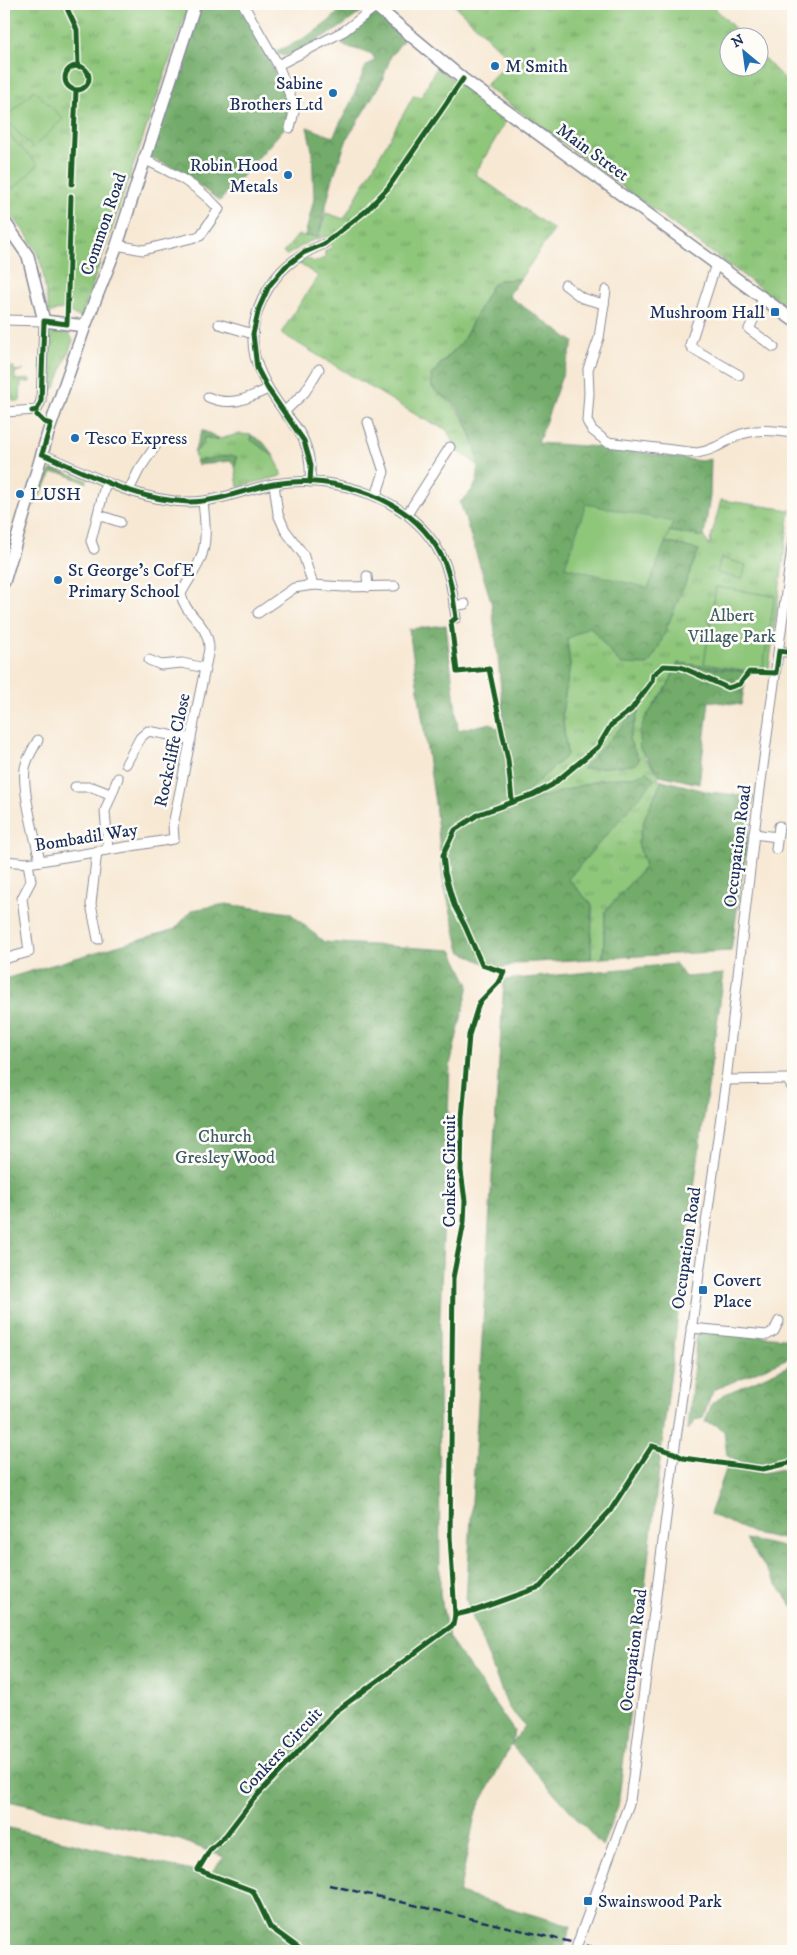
<svg xmlns="http://www.w3.org/2000/svg" width="797" height="1955" font-family="'IM FELL DW Pica',serif">
<defs>
<pattern id="grass-tufts" width="24" height="20" patternUnits="userSpaceOnUse" patternTransform="scale(1.25)"><rect width="24" height="20" fill="#8ec67a"/><path d="M3 7l-1-3M5 7V3M7 7l1-3M15 17l-1-3M17 17v-4M19 17l1-3" fill="none" stroke="#73a167"/></pattern>
<pattern id="forest-crowns" width="20" height="18" patternUnits="userSpaceOnUse" patternTransform="scale(1.25)"><rect width="20" height="18" fill="#72ab6a"/><path d="M2 6a3 3 0 1 1 6 0M12 15a3 3 0 1 1 6 0" fill="none" stroke="#5d8c5a"/></pattern>
</defs>
<rect width="100%" height="100%" fill="#fdfcf7"/>
<filter id="ink" filterUnits="userSpaceOnUse"><feTurbulence type="fractalNoise" baseFrequency=".02" numOctaves="2"/><feDisplacementMap in="SourceGraphic" scale="10" xChannelSelector="R" yChannelSelector="G"/><feConvolveMatrix kernelMatrix="1 2 1 2 8 2 1 2 1" color-interpolation-filters="sRGB"/></filter>
<filter id="wash" filterUnits="userSpaceOnUse"><feTurbulence type="fractalNoise" baseFrequency=".0096" numOctaves="4" result="noise"/><feDisplacementMap in="SourceGraphic" scale="20" xChannelSelector="R" yChannelSelector="G"/><feGaussianBlur stdDeviation="1.12" result="paint"/><feColorMatrix in="noise" values="0 0 0 0 0 0 0 0 0 0 0 0 0 0 0 0 0 1.4 0 .05"/><feComposite in="paint" operator="in"/></filter>
<g filter="url(#wash)">
<rect width="100%" height="100%" fill="#f7e8d3"/>
<!-- grass -->
<g fill="url(#grass-tufts)" stroke="#547a6c" fill-rule="evenodd">
<polygon points="4,4 189,4 81,318 63,309 49,313 42,267 36,251 27,235 4,206"/>
<polygon points="453,4 711,4 743,37 730,38 730,68 760,68 760,54 786,81 793,73 793,312 485,86 511,60"/>
<path d="M437,67L506,121L475,174L554,230L520,279L500,280L492,285L462,342L438,366L439,394C464,408 471,434 479,461L477,464L458,451L446,429L423,419L281,333L318,276L298,263L307,258L314,262L325,258V251L332,247L328,236L308,242L287,255L283,253L298,235L318,237L326,213L344,219L414,95L421,97Z"/>
<polygon points="53,330 69,334 73,340 55,388 51,390 48,388 48,333"/>
<path d="M239,434L251,435L250,437C264,448 280,457 281,476L238,487L235,466L237,460L234,456L196,461L194,452L199,449L205,437L215,440Z"/>
<polygon points="51,470 58,470 87,480 86,483 62,473 52,473 34,506 42,478"/>
<path d="M721,500L790,510L768,675L678,663L668,685L644,720V757L660,775L656,779L662,780L645,817L638,843L645,866L605,912L603,958L591,959L592,905L568,879L640,776L597,780L562,793L529,801L524,794L567,755L562,713L570,665L567,639L590,626L620,664L699,550L665,542L669,531L704,537L709,545ZM640,708L629,739L639,760L583,769Z"/>
</g>
<!-- forest -->
<g fill="url(#forest-crowns)" stroke="#466d64">
<polygon points="201,4 238,4 261,43 290,106 288,124 220,201 177,169 148,157"/>
<path d="M342,4H366L368,7L338,29L293,53C285,56 281,57 275,51C290,48 340,20 342,4Z"/>
<polygon points="373,12 404,39 391,56 382,81 347,139 333,178 318,237 305,236 314,199 312,150 307,127 333,137 352,100 366,66 375,60 372,54 342,45 349,31"/>
<path d="M520,279L509,295L511,298L574,342L538,443L601,447L701,461L711,459L710,496L704,537L669,531L672,522L648,588L665,542L699,550L658,649L648,665L620,664L590,626L567,639L570,665L562,713L567,755L524,794L529,801C558,794 586,781 616,778C627,777 637,778 646,771L655,779L568,879L592,905L591,959L518,963L502,968L484,963L460,951L443,879L435,803L409,629L446,625L458,730L491,723L496,728L504,726L498,656L491,601L460,502C469,495 478,485 478,473C478,467 476,466 479,460C473,441 468,416 452,402C447,397 438,394 432,388L431,375L462,342L492,285L499,280Z"/>
<polygon points="202,430 219,438 215,440 205,437 199,449 194,452"/>
<polygon points="251,435 263,442 274,456 251,440"/>
<polygon points="231,455 237,457 235,466 230,461 198,465 196,461"/>
<polygon points="678,663 747,672 741,705 709,701 699,784 660,775 640,749 639,736 644,720 668,685"/>
<polygon points="640,707 629,739 639,760 634,765 582,769"/>
<polygon points="662,780 709,792 754,797 731,951 603,958 605,912 645,866 638,843 645,817"/>
<polygon points="226,904 290,913 324,942 452,950 469,985 450,1065 439,1341 440,1594 449,1638 514,1731 512,1743 525,1726 508,1707 466,1600 504,980 676,964 685,977 724,974 690,1216 618,1806 602,1846 511,1745 476,1811 459,1893 571,1926 563,1951 4,1951 5,1827 209,1875 224,1857 180,1840 4,1800 4,979 175,929 192,910"/>
<polygon points="697,1330 793,1339 793,1356 716,1389 710,1397 703,1418 696,1420 688,1430"/>
<path d="M793,1364V1459C772,1463 744,1471 727,1455L724,1431L717,1425L705,1422L712,1403L723,1395Z"/>
<polygon points="727,1467 763,1473 793,1467 793,1541 753,1533 710,1514"/>
<polygon points="745,1539 793,1549 793,1607"/>
</g>
<!-- garden -->
<g fill="#8ec67a" stroke="#547a6c">
<polygon points="34,90 63,119 33,148 5,119"/>
<polygon points="4,130 38,165 13,189 4,179"/>
<polygon points="14,367 14,371 24,370 15,372 15,380 30,379 30,382 21,382 20,401 13,401 13,397 9,397 8,382 4,381 4,368"/>
<polygon points="586,504 673,522 648,588 565,567"/>
<polygon points="721,558 746,565 742,579 717,573"/>
<polygon points="716,587 775,596 762,673 704,664"/>
</g>
</g>
<g filter="url(#ink)">
<g fill="none" stroke-linecap="round" stroke-linejoin="round">
<defs>
<g id="minor">
<polyline points="243,4 278,65 295,108 290,128"/>
<polyline points="278,65 344,31 379,4"/>
<path d="M117,245L143,250L200,236L219,209C197,185 172,172 143,159"/>
<polyline points="716,264 690,345 692,348 739,375"/>
<path d="M565,285L582,298L604,304L599,338L588,369L589,393L587,421L592,430L607,442L697,453C711,451 722,444 734,437C754,428 772,430 793,433"/>
<polyline points="763,299 749,329 774,347"/>
<polyline points="604,304 606,290"/>
<polyline points="4,320 44,321 41,401 37,410 4,412"/>
<polyline points="219,324 253,334"/>
<path d="M208,397C230,407 247,399 268,389"/>
<polyline points="284,412 305,392 319,369"/>
<polyline points="368,422 384,472 376,496"/>
<path d="M42,454C89,474 137,501 189,502C219,502 245,489 274,484C335,473 412,498 441,555C451,573 453,598 456,618"/>
<path d="M310,482C311,468 310,455 304,441C299,429 290,420 283,410C256,374 242,341 263,298C277,270 295,256 324,244"/>
<polyline points="274,484 278,514 285,530 303,554 313,585"/>
<polyline points="129,490 139,470 159,441"/>
<polyline points="408,513 450,447"/>
<polyline points="99,515 120,522"/>
<polyline points="94,549 91,541 106,482"/>
<polyline points="367,576 368,587"/>
<polyline points="454,606 465,604"/>
<polyline points="258,613 294,588 313,585 344,587 395,586"/>
<polyline points="779,651 793,653"/>
<polyline points="149,660 161,665 182,663 205,668"/>
<path d="M38,740C33,749 27,758 25,768C22,792 35,836 40,861"/>
<polyline points="126,764 140,738 148,731 191,739"/>
<polyline points="75,787 92,787 110,794"/>
<polyline points="754,834 777,837"/>
<polyline points="108,849 105,811 118,778"/>
<polyline points="776,849 779,826"/>
<polyline points="97,851 91,904 98,939"/>
<path d="M4,861L28,863L174,839L173,825L209,649C209,622 185,617 181,594C186,583 195,572 200,560C208,542 205,520 203,502"/>
<polyline points="4,959 29,952 22,898 31,881 28,863"/>
<polyline points="726,1080 787,1079 793,1089"/>
<polyline points="691,1328 767,1335 774,1331 779,1321"/>
<polyline points="583,1928 630,1801 675,1446 726,1080 754,834 793,540"/>
</g>
<g id="tertiary">
<polyline points="373,4 463,79 793,320"/>
<polyline points="4,221 28,256 44,321 85,326"/>
<polyline points="4,582 49,430 85,326 117,245 195,4"/>
</g>
</defs>
<!-- minor casing -->
<use href="#minor" stroke="#898c98" stroke-width="11"/>
<!-- tertiary casing -->
<use href="#tertiary" stroke="#898c98" stroke-width="14"/>
<!-- minor -->
<use href="#minor" stroke="#fff" stroke-width="9"/>
<!-- tertiary -->
<use href="#tertiary" stroke="#fff" stroke-width="11"/>
<!-- rail -->
<polyline stroke="#1b2f5e" stroke-width="2.5" stroke-dasharray="8 4" stroke-linecap="butt" points="329,1885 609,1951"/>
<defs>
<polyline id="minor-bridge" points="575,1951 583,1928"/>
</defs>
<!-- minor-bridge casing -->
<use href="#minor-bridge" stroke="#898c98" stroke-width="11" stroke-linecap="butt"/>
<!-- minor-bridge -->
<use href="#minor-bridge" stroke="#fff" stroke-width="9"/>
<defs>
<g id="cycleway">
<polyline points="65,4 77,30 78,67"/>
<circle cx="77" cy="78" r="12"/>
<polyline points="72,184 76,90"/>
<polyline points="32,411 37,410 41,401 44,321 67,324 71,196"/>
<path d="M37,415L44,422L51,424L42,454C89,474 137,501 189,502C219,502 245,489 274,484C335,473 412,498 441,555C451,573 453,598 456,618L451,622L457,672L489,669L508,760L512,801"/>
<polyline points="310,482 311,465 304,441 268,389 257,368 253,334 259,308 269,286 285,267 303,253 324,244 366,211 388,188 463,79"/>
<polyline points="455,1615 476,1610 540,1587 610,1511 652,1446 674,1453 683,1458 763,1469 793,1462"/>
<polyline points="303,1951 270,1927 253,1891 198,1870 210,1850 226,1835 252,1801 335,1712 453,1625 455,1615 450,1537 453,1278 464,1222 465,1201 461,1171 462,1118 469,1035 479,1003 500,981 504,972 482,965 465,926 454,905 445,873 443,855 455,830 479,814 533,795 552,785 598,747 611,725 631,710 652,681 653,675 664,666 681,667 728,688 740,684 749,672 776,673 779,651 793,653"/>
</g>
</defs>
<!-- cycleway casing -->
<use href="#cycleway" stroke="#fdfcf7" stroke-width="8"/>
<!-- cycleway -->
<use href="#cycleway" stroke="#1b5e20" stroke-width="5"/>
</g>
</g>
<!-- markers -->
<g fill="#1f6fb2" stroke="#fdfcf7" stroke-width="2">
<circle cx="495" cy="66" r="5"/>
<circle cx="333" cy="93" r="5"/>
<circle cx="288" cy="175" r="5"/>
<rect x="770" y="307" width="10" height="10" rx="2.5"/>
<circle cx="75" cy="438" r="5"/>
<circle cx="20" cy="494" r="5"/>
<circle cx="58" cy="580" r="5"/>
<rect x="698" y="1285" width="10" height="10" rx="2.5"/>
<rect x="583" y="1896" width="10" height="10" rx="2.5"/>
</g>
<g text-anchor="middle" stroke-width="5" stroke-linejoin="round" paint-order="stroke">
<!-- poi labels -->
<g font-size="18" fill="#1b2f5e" stroke="#fdfcf7" text-anchor="start">
<text x="505" y="72">M Smith</text>
<text x="323" y="89" text-anchor="end">Sabine<tspan x="323" dy="21">Brothers Ltd</tspan></text>
<text x="278" y="171" text-anchor="end">Robin Hood<tspan x="278" dy="21">Metals</tspan></text>
<text x="765" y="318" text-anchor="end">Mushroom Hall</text>
<text x="85" y="444">Tesco Express</text>
<text x="30" y="500">LUSH</text>
<text x="68" y="576">St George's CofE<tspan x="68" dy="21">Primary School</tspan></text>
<text x="713" y="1286">Covert<tspan x="713" dy="21">Place</tspan></text>
<text x="598" y="1907">Swainswood Park</text>
</g>
<!-- street labels -->
<g font-size="18" fill="#1b2f5e" stroke="#fdfcf7">
<text transform="translate(593 152) rotate(36)" y="6">Main Street</text>
<text transform="translate(103 224) rotate(-71)" y="6">Common Road</text>
<text transform="translate(172 750) rotate(-78)" y="6">Rockcliffe Close</text>
<text transform="translate(86 837) rotate(-9)" y="6">Bombadil Way</text>
<text transform="translate(737 846) rotate(-83)" y="6">Occupation Road</text>
<text transform="translate(449 1171) rotate(-90)" y="6">Conkers Circuit</text>
<text transform="translate(686 1248) rotate(-82)" y="6">Occupation Road</text>
<text transform="translate(633 1650) rotate(-83)" y="6">Occupation Road</text>
<text transform="translate(280 1751) rotate(-47)" y="6">Conkers Circuit</text>
</g>
<!-- park labels -->
<g font-size="18" fill="#3e5c66" stroke="#fdfcf7">
<text x="732" y="621">Albert<tspan x="732" dy="21">Village Park</tspan></text>
<text x="225" y="1142">Church<tspan x="225" dy="21">Gresley Wood</tspan></text>
</g>
</g>
<!-- margin -->
<rect width="797" height="1955" fill="none" stroke="#fdfcf7" stroke-width="20"/>
<!-- north arrow -->
<g transform="translate(744 52) rotate(331)"><circle r="24" fill="#fdfcf7" stroke="#a3aaba"/>
<path d="M0-4L9 19L0 12L-9 19Z" fill="#1f6fb2"/>
<text y="-8" font-size="14" font-weight="bold" text-anchor="middle" fill="#1b2f5e">N</text>
</g>
</svg>
